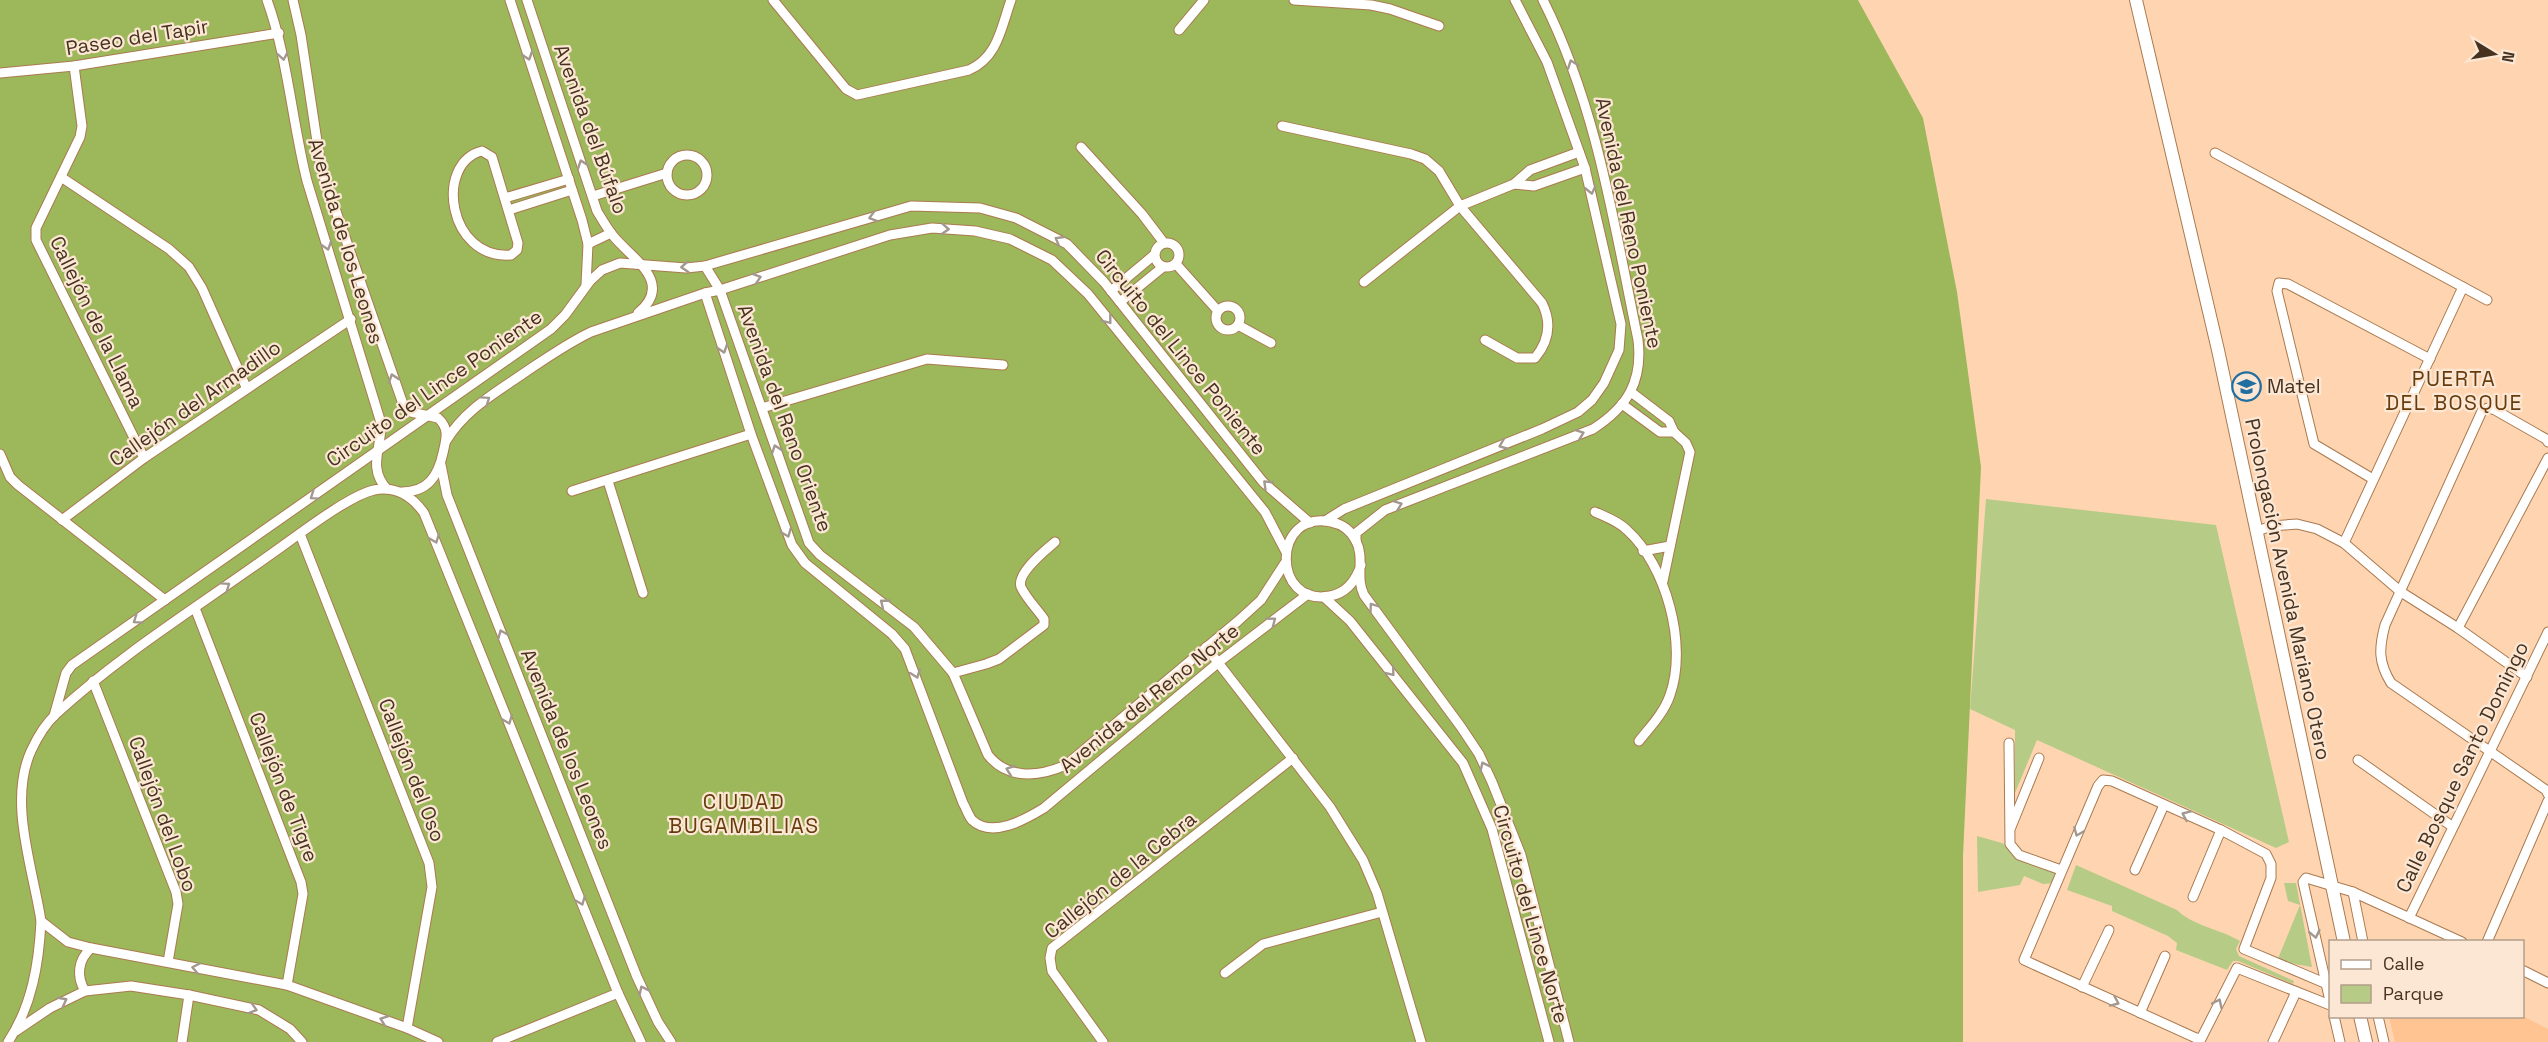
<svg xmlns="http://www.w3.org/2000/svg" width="2548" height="1042" font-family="'Space Grotesk',sans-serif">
<rect width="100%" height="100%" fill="#ffd5b1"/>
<!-- built -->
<polygon fill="#ffc491" points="2523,1016 2548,1029 2548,1042 2395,1042 2389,1017"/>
<!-- green -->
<g fill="#b6cb86">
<polygon points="1986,499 2216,525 2289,842 2276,848 2037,740 2015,793 2015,730 1970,709"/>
<polygon points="1977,836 2002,843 2059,875 2056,883 2043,884 2024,876 2020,885 1978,892"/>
<path d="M2076,865L2177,910C2195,927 2218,928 2240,941L2236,949L2239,956L2294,981L2293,984L2238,961H2233L2227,970L2176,950L2177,943L2168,936L2112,911V906L2067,890Z"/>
<polygon points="2284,883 2296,883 2312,967 2277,961 2300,905 2288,901"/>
</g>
<!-- forest -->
<polygon fill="#9db75b" points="0,0 1858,0 1923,118 1957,292 1981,467 1963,856 1963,1042 0,1042"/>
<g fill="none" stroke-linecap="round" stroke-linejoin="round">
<defs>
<g id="minor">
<path d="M267,0C288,58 292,122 307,181L381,423C382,447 367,468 387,489"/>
<path d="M293,0L301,35L321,168L403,404L411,412L438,418C450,429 446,439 443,453C438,476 428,492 402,492"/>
<polyline points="510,0 582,220 588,244 586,285"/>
<path d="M527,0L597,211C603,221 608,230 615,238C634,260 674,283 638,313"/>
<path d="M773,0L846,89L857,95L969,70C998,57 1001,28 1011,0"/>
<polyline points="1294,0 1371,5 1390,9 1439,26"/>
<polyline points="1179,30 1204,0"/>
<polyline points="74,66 82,126 80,137 36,228 36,240 144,458"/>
<polyline points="0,73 74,66 279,33"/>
<path d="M1282,126L1411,154L1425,159L1439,171L1460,206L1542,303C1552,323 1549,341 1535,358H1517L1485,340"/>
<polyline points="1081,147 1142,214 1164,243"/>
<path d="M482,151L492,157L518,243L517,250L511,255C448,260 434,163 482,151Z"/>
<polyline points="2215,153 2487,300"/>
<circle cx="687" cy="175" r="20"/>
<polyline points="61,177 169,249 189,267 202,288 246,387"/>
<polyline points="1514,184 1534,186 1585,168"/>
<polyline points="593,196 667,173"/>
<polyline points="505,198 569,179"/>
<polyline points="509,210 572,190"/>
<circle cx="1167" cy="255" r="12"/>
<polyline points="588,244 611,233"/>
<polyline points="1176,264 1218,311"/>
<path d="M705,266L720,290L809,543L820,555L914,627L953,673L988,755C1008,780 1039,777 1066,765L1238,621L1261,600L1285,563"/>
<polyline points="1364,282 1460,206 1514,184 1530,170 1579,152"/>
<polyline points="1111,291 1154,255"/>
<path d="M705,293L751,434L792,545L805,563L892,634L905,649L963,803C966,808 968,815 972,820C992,839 1026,819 1044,808L1219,662L1308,594"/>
<polyline points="1120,302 1163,267"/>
<circle cx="1228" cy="318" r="12"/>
<polyline points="1238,325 1271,343"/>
<polyline points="1631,392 1669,421 1674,432 1686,443 1690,452 1663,581"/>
<polyline points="1622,404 1660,432 1674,432"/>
<polyline points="762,408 927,359 1003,365"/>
<path d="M446,441C465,409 497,392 527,371C548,357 568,343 591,332L705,293L720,290L890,235L932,228L975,231L1010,239L1052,260L1088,294L1265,512L1286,552"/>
<path d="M2548,442L2546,439L2495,410L2488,408L2482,411L2385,625C2379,648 2378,662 2391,683L2546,790L2548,794"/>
<polyline points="0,454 10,477 18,485 165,600"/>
<polyline points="441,465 447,495 637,977 658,1022 671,1042"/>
<polyline points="2373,479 2314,444 2277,291 2279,283 2288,284 2430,359"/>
<polyline points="608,481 643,593"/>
<polyline points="572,491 751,434"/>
<path d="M1595,512C1606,517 1618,521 1627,530C1666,565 1688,645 1670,695C1664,713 1650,727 1639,741"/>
<polyline points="62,520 144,458 351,319"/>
<polyline points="1325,521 1344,509 1542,429 1578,412 1592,400 1604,383 1619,350 1621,324 1585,168 1547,62 1515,0"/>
<polyline points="2257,531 2272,526 2297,524 2317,529 2344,543 2401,592 2458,628 2527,677"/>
<polyline points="300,534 429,863 432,887 407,1028"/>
<path d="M1356,541V533L1385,510L1593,429C1627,407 1643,382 1638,340C1614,224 1597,107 1543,0"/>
<polyline points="2344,543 2463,287"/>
<polyline points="1643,551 1670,546"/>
<path d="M1361,565C1356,580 1347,593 1330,596C1271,607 1272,509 1331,522C1342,524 1351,531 1356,541C1365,558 1355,577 1364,595L1461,727L1479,754L1492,782L1521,855L1569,1042"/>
<polyline points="1324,597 1350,621 1463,763 1492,829 1549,1042"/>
<polyline points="195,608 301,882 303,894 287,985"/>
<polyline points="2458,628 2548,458"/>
<polyline points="1206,647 1330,807 1363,860 1377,893 1421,1042"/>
<path d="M953,673L986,664L999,659L1044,625V619C1037,609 1026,598 1021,587C1016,573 1046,550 1055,542"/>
<polyline points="93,681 176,892 178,904 168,962"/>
<polyline points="54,716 66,673 72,665 551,329 565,315 590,281 602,270 620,263 686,268 705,266 911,206 980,208 1016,218 1067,244 1104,282 1251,467 1263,482 1310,523"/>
<polyline points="2009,743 2010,844 2019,855 2061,870"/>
<polyline points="2358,760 2453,827"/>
<polyline points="2011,827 2039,758"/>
<polyline points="2135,870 2164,805"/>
<polyline points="2353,892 2363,942"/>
<polyline points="2193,897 2221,830"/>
<polyline points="2409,918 2548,632"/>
<polyline points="41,921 68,942 91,948 287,985 407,1028 438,1042"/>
<polyline points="2487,942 2548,801"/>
<polyline points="2522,970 2548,983"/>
<polyline points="1225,973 1263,944 1382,912"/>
<polyline points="2327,984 2244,949 2271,878 2271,864 2266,854 2221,830 2112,781 2103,780 2098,786 2024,960 2196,1038 2201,1039 2203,1035 2237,968 2330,1005"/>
<polyline points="2082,987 2109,930"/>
<path d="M85,991C76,976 78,960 91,948"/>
<polyline points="2330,1001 2303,882 2306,878 2353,892 2462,942"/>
<polyline points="2140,1013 2165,956"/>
<polyline points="2334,1016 2340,1042"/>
<polyline points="2378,1016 2384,1042"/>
<polyline points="16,1031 50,1008 85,991 131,986 189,995 259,1010 290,1029 302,1042"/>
<path d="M8,1042C32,1006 39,963 41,921C33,868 8,802 31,751C37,738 45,724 56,714C120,655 196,608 267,557C292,540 347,496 374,490C395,486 412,496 424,513L618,993L641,1042"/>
<polyline points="182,1042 189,995"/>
<polyline points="497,1042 618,993"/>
<polyline points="1103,1042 1052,971 1050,958 1052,948 1293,758"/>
<polyline points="2273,1042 2296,992"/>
</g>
<g id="tertiary">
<polyline points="2136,0 2218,350 2344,942"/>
<polyline points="2360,1016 2366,1042"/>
</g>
</defs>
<!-- minor casing -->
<use href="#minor" stroke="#aa7a4f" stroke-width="11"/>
<!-- tertiary casing -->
<use href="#tertiary" stroke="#aa7a4f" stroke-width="14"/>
<!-- minor -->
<use href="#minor" stroke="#fff" stroke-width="9"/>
<!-- tertiary -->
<use href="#tertiary" stroke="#fff" stroke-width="12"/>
</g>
<!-- one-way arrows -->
<defs><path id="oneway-chevron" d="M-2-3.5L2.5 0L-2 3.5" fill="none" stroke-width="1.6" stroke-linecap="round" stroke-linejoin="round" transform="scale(1.5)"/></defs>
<g stroke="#a2988f">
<use href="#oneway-chevron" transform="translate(283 56) rotate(80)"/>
<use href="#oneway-chevron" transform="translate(528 56) rotate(72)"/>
<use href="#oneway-chevron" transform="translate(1572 64) rotate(-110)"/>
<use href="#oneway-chevron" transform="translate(582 164) rotate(-109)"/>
<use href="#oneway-chevron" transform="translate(1591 190) rotate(77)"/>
<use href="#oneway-chevron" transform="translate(873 217) rotate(164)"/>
<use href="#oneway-chevron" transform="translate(945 229) rotate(4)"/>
<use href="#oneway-chevron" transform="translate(1059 240) rotate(-150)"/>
<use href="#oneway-chevron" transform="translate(327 246) rotate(72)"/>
<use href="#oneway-chevron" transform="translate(685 267) rotate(176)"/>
<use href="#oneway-chevron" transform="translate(757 278) rotate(-18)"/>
<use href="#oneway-chevron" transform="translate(1108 320) rotate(52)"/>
<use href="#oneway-chevron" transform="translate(723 349) rotate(72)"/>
<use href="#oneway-chevron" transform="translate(393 378) rotate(-109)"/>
<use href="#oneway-chevron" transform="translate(486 400) rotate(-35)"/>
<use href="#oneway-chevron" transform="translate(1580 434) rotate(-21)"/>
<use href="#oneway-chevron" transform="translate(1503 445) rotate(158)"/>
<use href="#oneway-chevron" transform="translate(776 449) rotate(-109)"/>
<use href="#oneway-chevron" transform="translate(1267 484) rotate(-136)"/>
<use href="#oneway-chevron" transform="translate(314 496) rotate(145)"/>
<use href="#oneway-chevron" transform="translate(1398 505) rotate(-21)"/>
<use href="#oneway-chevron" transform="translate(787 533) rotate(68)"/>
<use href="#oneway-chevron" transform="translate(435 539) rotate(68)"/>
<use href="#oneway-chevron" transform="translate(226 586) rotate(-35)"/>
<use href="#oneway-chevron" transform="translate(884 603) rotate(-141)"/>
<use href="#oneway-chevron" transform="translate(1373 607) rotate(-126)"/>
<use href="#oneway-chevron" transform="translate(137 620) rotate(145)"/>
<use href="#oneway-chevron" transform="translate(1272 621) rotate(-37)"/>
<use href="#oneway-chevron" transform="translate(502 634) rotate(-112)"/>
<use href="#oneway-chevron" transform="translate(1391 672) rotate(51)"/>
<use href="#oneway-chevron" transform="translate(916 674) rotate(70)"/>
<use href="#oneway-chevron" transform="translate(508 720) rotate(68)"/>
<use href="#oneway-chevron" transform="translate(1484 766) rotate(-116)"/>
<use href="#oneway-chevron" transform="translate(1010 770) rotate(-160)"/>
<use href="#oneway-chevron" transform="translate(2186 815) rotate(-156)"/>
<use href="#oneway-chevron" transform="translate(2078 832) rotate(113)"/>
<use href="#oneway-chevron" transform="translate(581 901) rotate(68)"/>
<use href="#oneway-chevron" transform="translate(2315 934) rotate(77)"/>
<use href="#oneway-chevron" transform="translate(196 968) rotate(-169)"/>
<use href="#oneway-chevron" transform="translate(643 990) rotate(-115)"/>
<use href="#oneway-chevron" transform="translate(63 1001) rotate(-28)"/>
<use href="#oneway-chevron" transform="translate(2115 1002) rotate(24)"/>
<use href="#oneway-chevron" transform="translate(2218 1003) rotate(-65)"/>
<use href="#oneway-chevron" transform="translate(253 1009) rotate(17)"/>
<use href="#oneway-chevron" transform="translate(384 1020) rotate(-160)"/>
</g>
<!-- icons -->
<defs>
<symbol id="school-ring" viewBox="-11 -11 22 22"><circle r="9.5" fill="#fce7d5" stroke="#216ea1" stroke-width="1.5"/><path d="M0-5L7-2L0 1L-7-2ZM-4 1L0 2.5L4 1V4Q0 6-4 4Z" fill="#216ea1"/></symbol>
</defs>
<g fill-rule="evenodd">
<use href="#school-ring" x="2230" y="370" width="33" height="33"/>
</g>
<g text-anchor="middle" stroke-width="4.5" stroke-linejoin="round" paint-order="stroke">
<!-- street labels -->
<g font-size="20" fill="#46321f" stroke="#fce7d5">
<text transform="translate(137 37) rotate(-9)" y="7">Paseo del Tapir</text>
<text transform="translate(591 129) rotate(70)" y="7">Avenida del Búfalo</text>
<text transform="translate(1629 223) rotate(78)" y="7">Avenida del Reno Poniente</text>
<text transform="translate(346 241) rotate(73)" y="7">Avenida de los Leones</text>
<text transform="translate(97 322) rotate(64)" y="7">Callejón de la Llama</text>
<text transform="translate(1181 352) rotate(51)" y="7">Circuito del Lince Poniente</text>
<text transform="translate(434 388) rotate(-35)" y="7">Circuito del Lince Poniente</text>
<text transform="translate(195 403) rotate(-35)" y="7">Callejón del Armadillo</text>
<text transform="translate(785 418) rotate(70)" y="7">Avenida del Reno Oriente</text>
<text transform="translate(2288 589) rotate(78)" y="7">Prolongación Avenida Mariano Otero</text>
<text transform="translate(1149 698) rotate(-39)" y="7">Avenida del Reno Norte</text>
<text transform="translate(567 749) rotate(68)" y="7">Avenida de los Leones</text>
<text transform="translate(2462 767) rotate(-64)" y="7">Calle Bosque Santo Domingo</text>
<text transform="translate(412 770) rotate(69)" y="7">Callejón del Oso</text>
<text transform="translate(284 787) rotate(69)" y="7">Callejón de Tigre</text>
<text transform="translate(163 814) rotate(70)" y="7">Callejón del Lobo</text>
<text transform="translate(1120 875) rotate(-39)" y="7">Callejón de la Cebra</text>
<text transform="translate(1531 914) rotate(74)" y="7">Circuito del Lince Norte</text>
</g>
<!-- poi labels -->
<g font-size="20" fill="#46321f" stroke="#fce7d5" text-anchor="start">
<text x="2267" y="393">Matel</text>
</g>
<!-- neighbourhood labels -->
<g font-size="21" letter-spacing="1.5" fill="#673c0c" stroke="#fce7d5">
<text x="2454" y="386">PUERTA<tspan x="2454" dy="24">DEL BOSQUE</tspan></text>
<text x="744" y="809">CIUDAD<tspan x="744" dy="24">BUGAMBILIAS</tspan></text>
</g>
</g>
<!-- legend -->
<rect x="2329" y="940" width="195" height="78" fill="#fce7d5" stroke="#b39f8c" stroke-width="1.5"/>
<rect x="2341" y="960" width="30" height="9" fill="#ffffff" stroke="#b39f8c" stroke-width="1.5"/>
<text x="2383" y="970" font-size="18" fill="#46321f">Calle</text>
<rect x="2341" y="985" width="30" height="18" fill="#b6cb86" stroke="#b39f8c" stroke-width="1.5"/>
<text x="2383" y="1000" font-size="18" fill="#46321f">Parque</text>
<!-- north arrow -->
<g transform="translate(2494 54) rotate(101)" stroke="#fce7d5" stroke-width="4.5" paint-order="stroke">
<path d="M0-4.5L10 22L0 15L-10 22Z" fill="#46321f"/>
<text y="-9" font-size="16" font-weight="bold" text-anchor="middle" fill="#46321f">N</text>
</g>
</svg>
